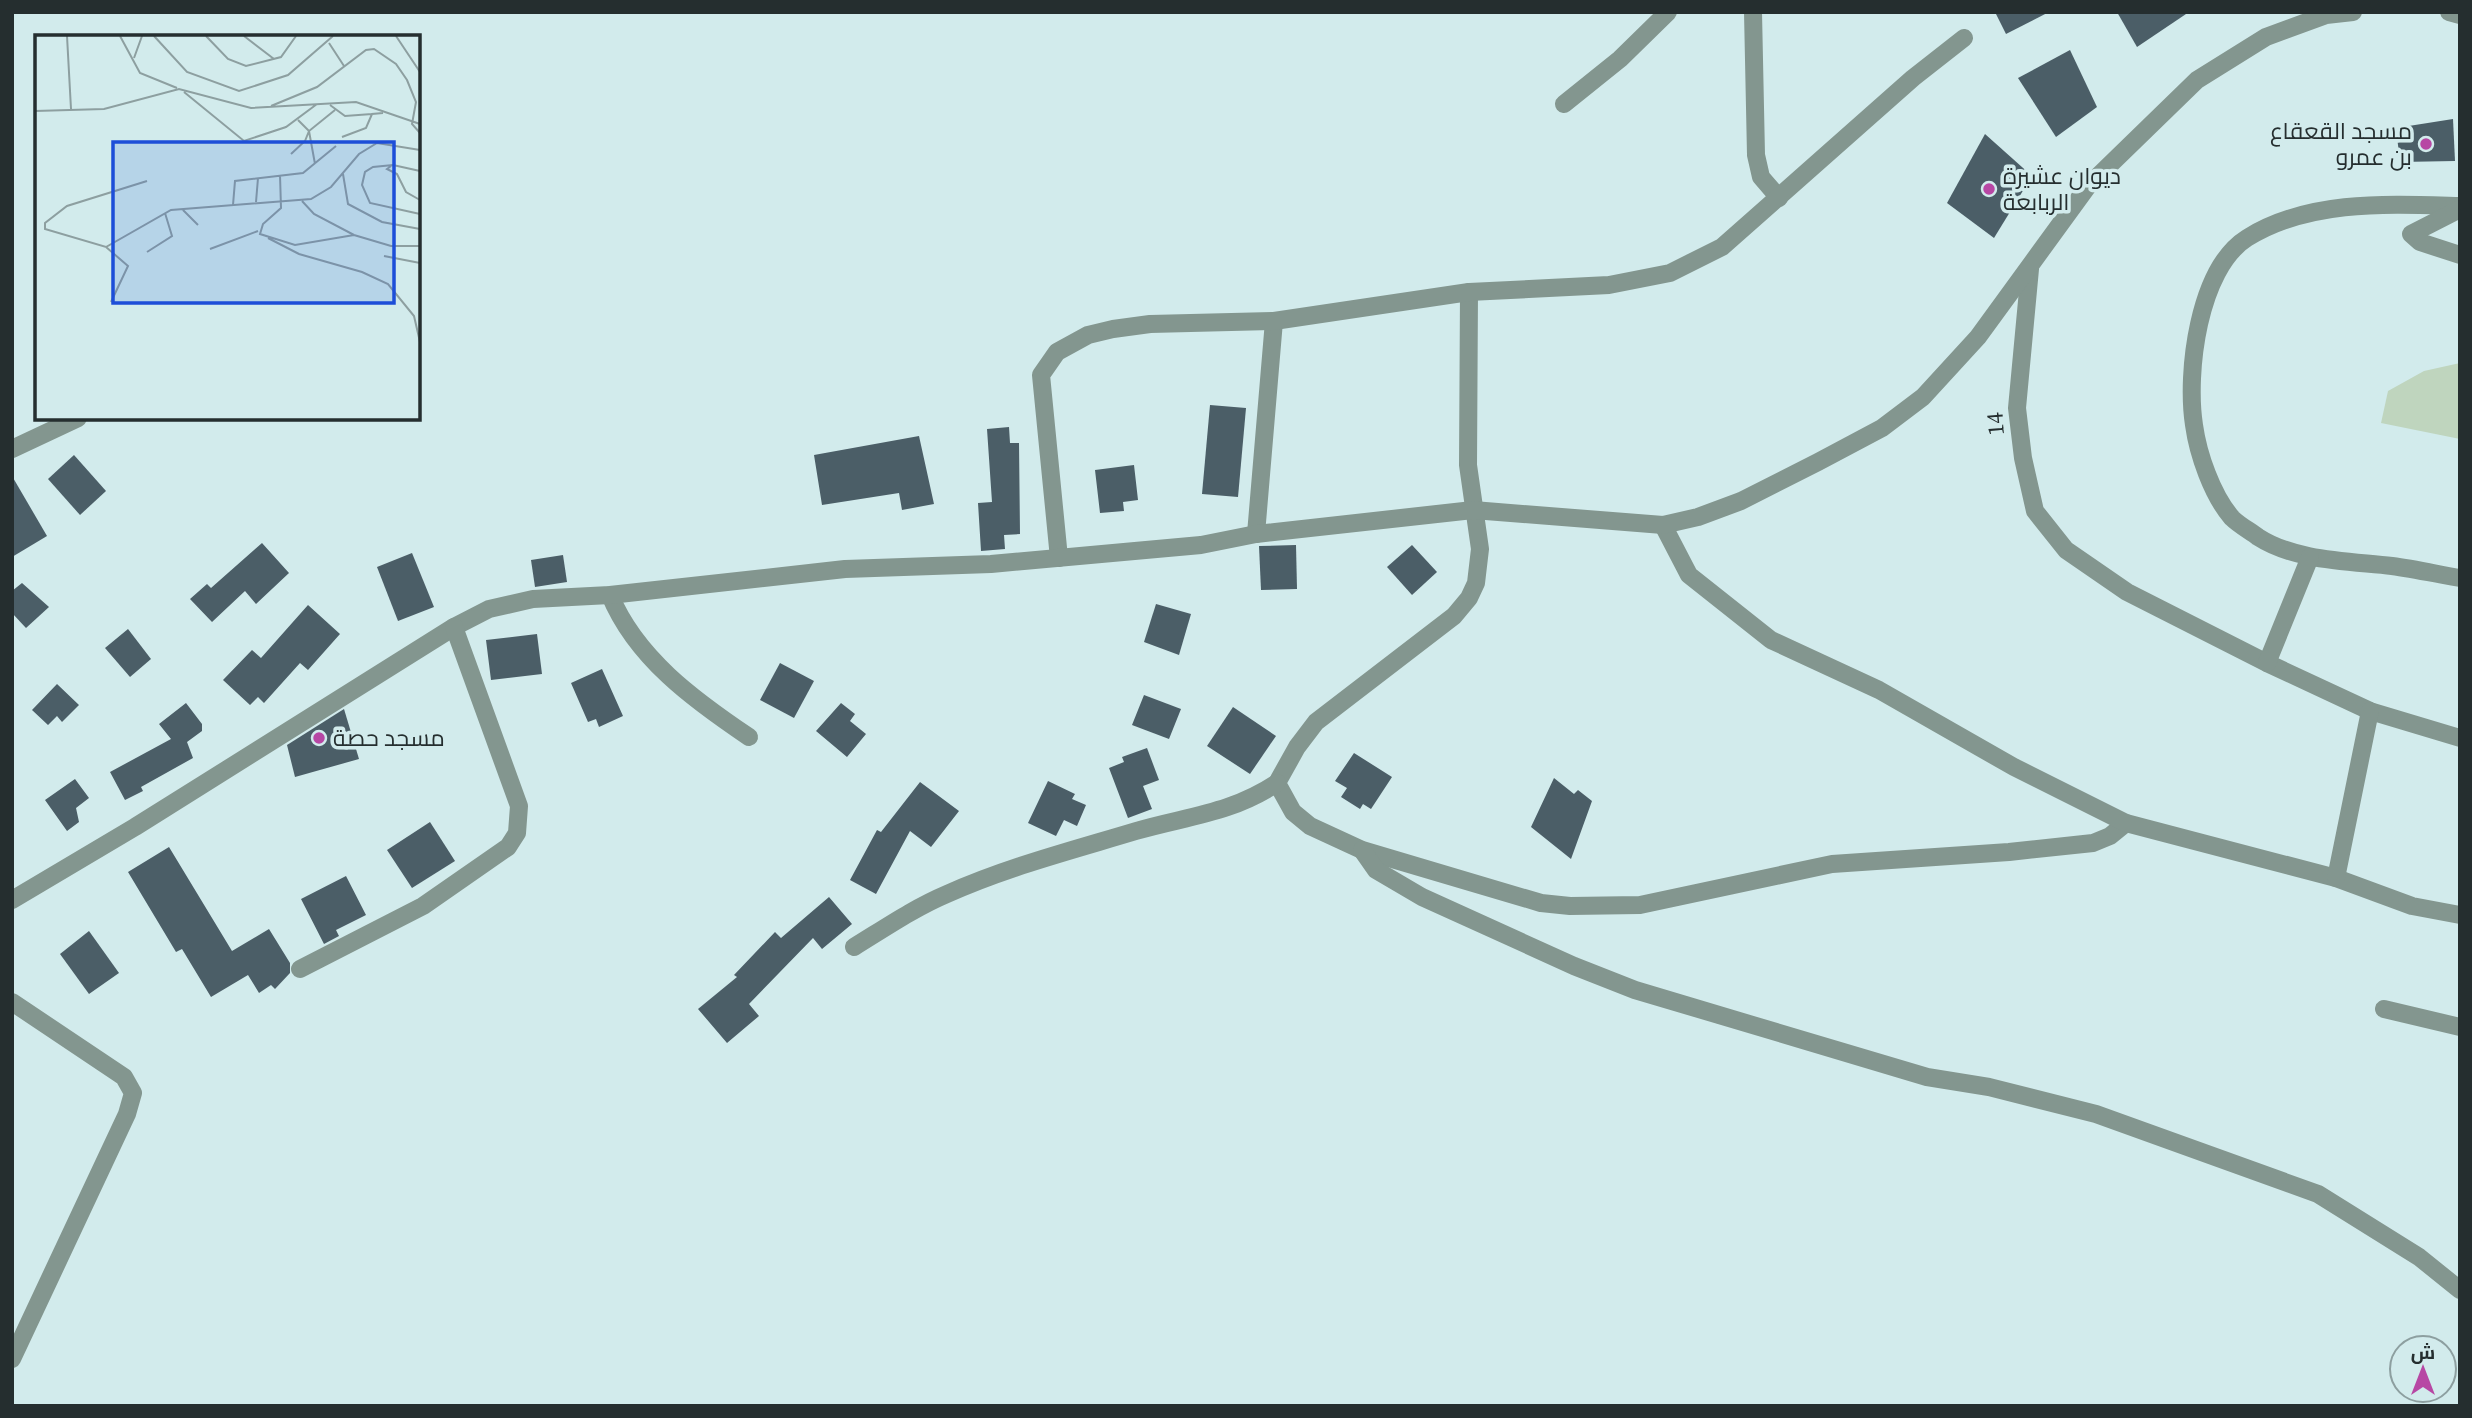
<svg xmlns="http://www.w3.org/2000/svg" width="2472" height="1418" font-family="'Source Serif 4',Cairo,serif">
<rect width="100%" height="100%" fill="#d2ebec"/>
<!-- green -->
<polygon fill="#bfd5be" points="2460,363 2460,439 2381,423 2388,391 2424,371"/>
<!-- building -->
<g fill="#4b5e67">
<polygon points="1995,12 2049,12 2006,34"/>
<polygon points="2117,12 2189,12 2137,47"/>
<polygon points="2070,50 2097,107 2056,137 2018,78"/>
<polygon points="2453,119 2455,161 2400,162 2396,128"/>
<polygon points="1985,134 2032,176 1994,238 1947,203"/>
<polygon points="1210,405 1246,408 1238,497 1202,494"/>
<polygon points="1009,427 1010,443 1019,443 1020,534 1004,535 1005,549 981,551 978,503 992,502 987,429"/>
<polygon points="919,436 934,504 902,510 899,493 822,505 814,455"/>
<polygon points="74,455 106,491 80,515 48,479"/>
<polygon points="1134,465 1138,500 1123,502 1124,511 1100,513 1095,470"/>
<polygon points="12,476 47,536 12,557"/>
<polygon points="262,543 289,573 256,604 245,591 212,622 190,599 207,584 211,588"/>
<polygon points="1296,545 1297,589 1261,590 1259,546"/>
<polygon points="1412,545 1437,572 1412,595 1387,567"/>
<polygon points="412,553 434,607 398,621 377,567"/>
<polygon points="563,555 567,582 535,587 531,560"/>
<polygon points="22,583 49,607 26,628 12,613 12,591"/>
<polygon points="1156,604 1191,614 1179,655 1144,642"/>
<polygon points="308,605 340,634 308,670 300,663 264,703 258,697 250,705 223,680 252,650 261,658"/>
<polygon points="128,629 151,659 130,677 105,648"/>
<polygon points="537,634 542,674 491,680 486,640"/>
<polygon points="780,663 814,681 794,718 760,700"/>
<polygon points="602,669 623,716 599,727 596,719 588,722 571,683"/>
<polygon points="57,684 79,705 62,722 57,716 48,725 32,710"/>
<polygon points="1144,695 1181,709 1169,739 1132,725"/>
<polygon points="186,703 202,724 202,731 187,742 193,758 141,787 143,791 125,800 110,772 171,739 159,724"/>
<polygon points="841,703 855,714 850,721 866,734 847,757 816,731"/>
<polygon points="1233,707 1276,736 1250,774 1207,746"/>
<polygon points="344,709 359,759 295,777 287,745"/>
<polygon points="1147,748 1159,780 1143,786 1152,809 1128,818 1109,768 1124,762 1122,757"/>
<polygon points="1354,753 1392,777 1371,809 1363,804 1360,809 1341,797 1347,788 1335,781"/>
<polygon points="1554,778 1574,794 1578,790 1592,801 1571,859 1531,827"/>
<polygon points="75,779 89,798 76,808 79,822 67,831 45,800"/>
<polygon points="1048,781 1075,794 1072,799 1086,805 1077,826 1064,820 1056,836 1028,823"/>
<polygon points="920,782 959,811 931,847 910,831 876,894 850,880 877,830 881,832"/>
<polygon points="430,822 455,861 412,888 387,850"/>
<polygon points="169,847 232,951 269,929 290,963 290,973 275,989 271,985 259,993 248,975 211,997 182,949 176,952 128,872"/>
<polygon points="346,876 366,915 336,930 339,936 324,944 301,899"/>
<polygon points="829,897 852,924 822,949 813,938 749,1004 759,1016 727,1043 698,1009 737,977 734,975 775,932 781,938"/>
<polygon points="89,931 119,973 89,994 60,954"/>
</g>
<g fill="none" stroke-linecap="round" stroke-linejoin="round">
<!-- minor -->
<g stroke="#83968f" stroke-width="18">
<polyline points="1753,12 1756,155 1761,177 1779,198"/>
<polyline points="2449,12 2460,15"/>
<polyline points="1564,104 1620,59 1668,12"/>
<path d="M2460,206C2391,204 2309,199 2247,238C2198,269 2186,373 2194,425C2198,454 2212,495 2232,518C2239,525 2250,531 2258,537C2295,561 2348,561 2392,566C2414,569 2437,574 2460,578"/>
<polyline points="2460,209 2411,234 2420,242 2460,255"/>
<polyline points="2030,269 2017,408 2023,458 2035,511 2066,550 2127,592 2267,663 2370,711 2460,738"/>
<polyline points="1469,292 1468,465 1480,549 1476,583 1469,598 1454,616 1316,722 1297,747 1277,783 1293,812 1310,826 1362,850 1541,903 1570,906 1640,905 1832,864 2009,852 2093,843 2110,836 2126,823"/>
<polyline points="12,449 78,418"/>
<polyline points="1663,525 1689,575 1771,640 1879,690 2014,767 2126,823 2336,878 2412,906 2460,915"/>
<polyline points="1256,534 1274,321"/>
<polyline points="1059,558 1041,375 1057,352 1088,335 1113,329 1150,324 1274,321 1469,292 1609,285 1670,273 1722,247 1913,78 1964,38"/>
<path d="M610,595C636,658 694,700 749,737"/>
<polyline points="2267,663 2310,557"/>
<polyline points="1362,850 1376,870 1422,897 1574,966 1635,990 1927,1077 1989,1087 2096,1114 2318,1194 2419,1257 2460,1290"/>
<polyline points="2336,878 2370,711"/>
<polyline points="12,900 135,827 454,627 489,609 533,599 610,595 845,569 991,564 1201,545 1256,534 1473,510 1663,525 1698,517 1741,501 1818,462 1882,428 1923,397 1978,337 2088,186 2197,80 2266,37 2326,15 2353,12"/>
<path d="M854,947C885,928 914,908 947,894C1007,867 1073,850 1136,831C1187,816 1230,814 1277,783"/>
<polyline points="300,969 423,906 508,847 517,833 519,806 454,627"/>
<polyline points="12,1002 124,1077 133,1093 127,1114 12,1359"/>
<polyline points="2384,1009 2460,1027"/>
</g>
</g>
<!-- markers -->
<g fill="#b747a4" stroke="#d2ebec" stroke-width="2.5">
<circle cx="2426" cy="144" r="7"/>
<circle cx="1989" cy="189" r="7"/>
<circle cx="319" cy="738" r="7"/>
</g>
<g text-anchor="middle" stroke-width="7" stroke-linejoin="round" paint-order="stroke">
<!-- poi labels -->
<g font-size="23" fill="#252e2f" stroke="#d2ebec" text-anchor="start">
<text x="2412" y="139" text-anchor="end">مسجد القعقاع<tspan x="2412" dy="26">بن عمرو</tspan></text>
<text x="2003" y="184">ديوان عشيرة<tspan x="2003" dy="26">الربابعة</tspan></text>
<text x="333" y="746">مسجد حصة</text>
</g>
<!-- street labels -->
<g font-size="23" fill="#252e2f" stroke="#d2ebec">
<text transform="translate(1995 424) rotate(-95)" y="8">14</text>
</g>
</g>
<!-- overview -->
<g transform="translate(35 35)">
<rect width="385" height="385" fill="#d2ebec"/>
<path fill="none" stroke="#8d9fa0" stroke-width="2" d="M32,1L36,74M85,1L105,38L142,53M119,1L152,37L204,56L253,40L298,1M171,1L193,24L211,31L246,22L261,1M209,1L239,24M361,1L385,37M294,8L309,31M99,23L107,1M149,57L209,106L251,92L282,69M295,70L310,81L337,79M236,71L282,52L331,15L339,14L361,29L372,45L381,67L377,89L385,98M0,76L69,74L144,54L216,73L321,67L385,89M263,85L274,96L280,129M307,102L331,93L337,79L348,78M256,119L270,106L274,96L300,75M356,131L352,134L362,139L371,157L385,165M385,136L358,130L338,132L330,137L327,150L335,168L385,179M308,139L313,169L347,187L385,194M245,140L246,173L228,189L225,199L260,210L319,200M112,146L32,171L10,188V194L71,212L136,175L276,164L296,152L324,119L342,108L385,115M267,166L279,179L319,200L356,211H385M221,167L223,143M198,170L200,146L268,138L301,111M148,175L163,190M233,203L264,219L327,237L353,249L379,281L385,307M71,212L93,231L76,267M175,214L223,196M112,217L137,201L130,178M349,221L385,228"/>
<path fill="#1d4ed8" fill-opacity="0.15" stroke="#1d4ed8" stroke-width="3.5" d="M78,107H359V268H78Z"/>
<rect width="385" height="385" fill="none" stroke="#252e2f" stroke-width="3.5"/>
</g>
<!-- border -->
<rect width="2472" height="1418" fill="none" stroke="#252e2f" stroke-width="28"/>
<!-- north arrow -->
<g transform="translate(2423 1369)"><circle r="33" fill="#d2ebec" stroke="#8d9fa0" stroke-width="2"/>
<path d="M0-5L12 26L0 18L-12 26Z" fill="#b747a4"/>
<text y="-10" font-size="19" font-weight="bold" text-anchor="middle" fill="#252e2f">ش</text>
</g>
</svg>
